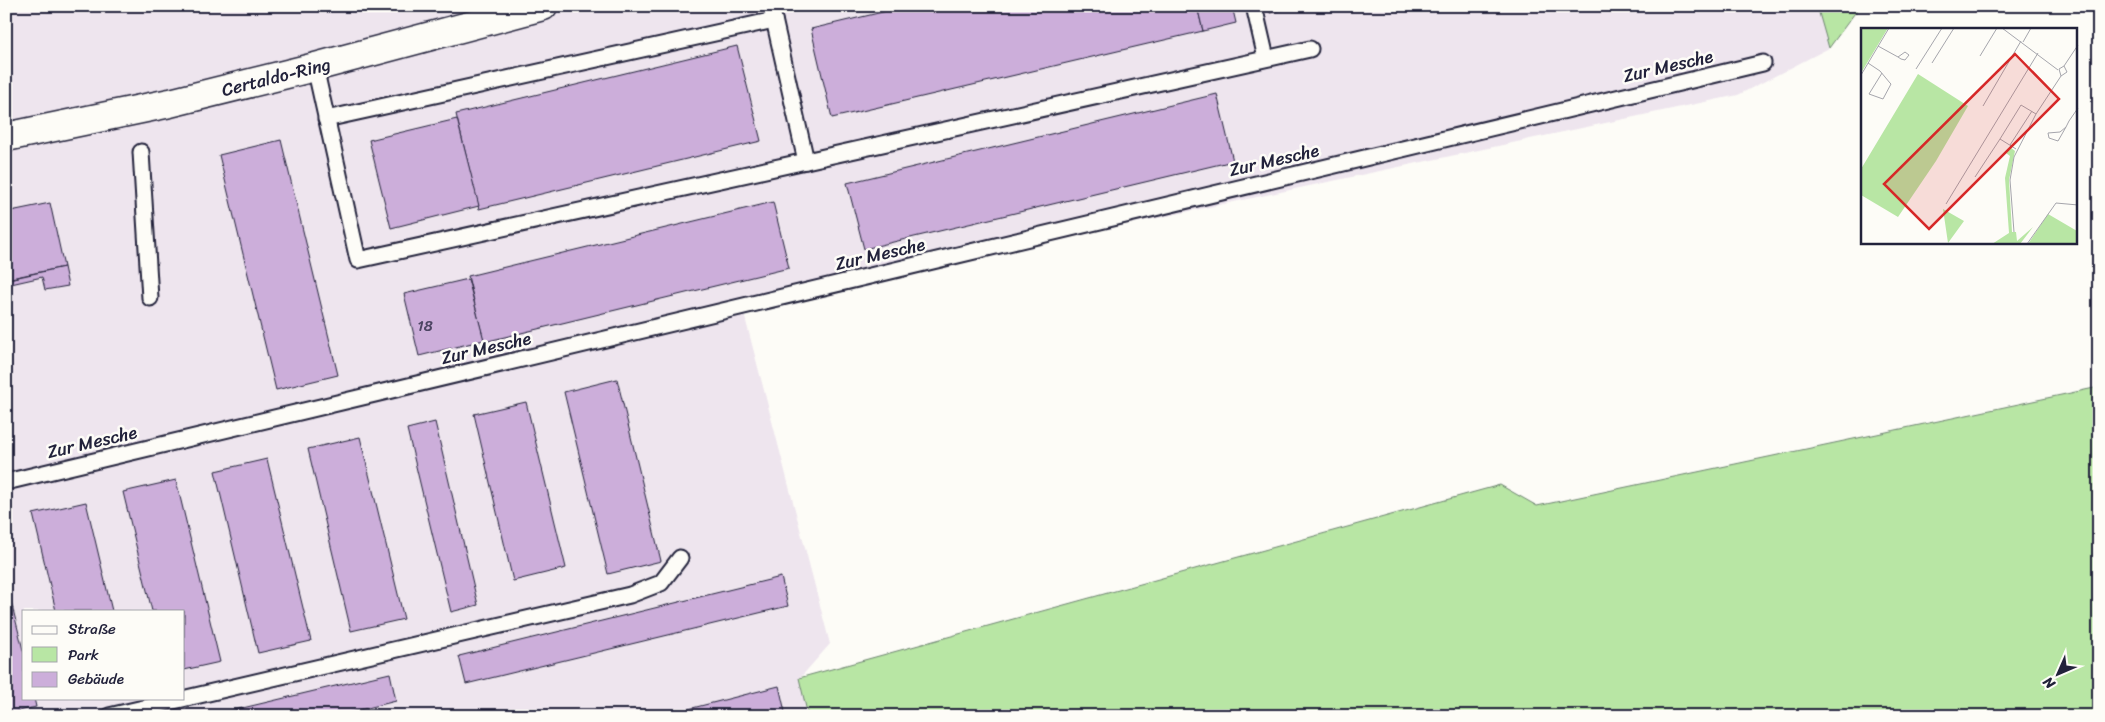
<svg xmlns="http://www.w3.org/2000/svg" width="2105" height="722" font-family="Sriracha,sans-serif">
<rect width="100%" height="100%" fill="#fdfcf7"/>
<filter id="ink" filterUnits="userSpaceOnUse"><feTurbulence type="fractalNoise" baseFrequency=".02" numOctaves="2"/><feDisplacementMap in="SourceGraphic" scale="10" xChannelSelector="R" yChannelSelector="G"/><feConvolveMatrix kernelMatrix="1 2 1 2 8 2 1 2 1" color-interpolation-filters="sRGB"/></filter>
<g filter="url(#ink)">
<!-- built -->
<path fill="#eee5ee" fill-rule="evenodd" d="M6,6H1817L1829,48L1738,95L742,306L830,644L800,678L808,716H6ZM24,611H184V698H24Z"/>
<!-- green -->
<g fill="#b8e6a4" stroke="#6d8470">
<polygon points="1817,6 1860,6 1829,48"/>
<polygon points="2099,387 2099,716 808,716 799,678 1500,485 1537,506"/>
</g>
<!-- building -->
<g fill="#ccaeda" stroke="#22223b">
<polygon points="908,6 1197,6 1203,31 832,118 811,29"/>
<polygon points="1197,6 1232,6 1236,23 1203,31"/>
<polygon points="1268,6 1297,6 1270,13"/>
<polygon points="737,46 761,141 479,209 456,114"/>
<polygon points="1217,94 1233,161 864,249 847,183"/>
<polygon points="457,119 479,206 391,228 369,140"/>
<polygon points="281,140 338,375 276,390 219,155"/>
<polygon points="773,202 789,268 484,342 468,276"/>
<polygon points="50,203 64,267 6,279 6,212"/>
<polygon points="64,267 68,286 45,290 42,277 11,284 9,279"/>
<polygon points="468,279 484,340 419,356 404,294"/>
<polygon points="617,379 661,561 608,574 564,392"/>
<polygon points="526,402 566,568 513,581 474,414"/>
<polygon points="435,422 478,605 451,612 407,429"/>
<polygon points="360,437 404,619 351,631 308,449"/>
<polygon points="267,459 311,641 258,653 215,471"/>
<polygon points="176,480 220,662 184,670 184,611 152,611 123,492"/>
<polygon points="86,502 112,611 56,611 33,514"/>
<polygon points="781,577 788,606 466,684 459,656"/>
<polygon points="6,581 24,654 24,698 34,698 36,707 6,714"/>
<polygon points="390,673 396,701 335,716 209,716"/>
<polygon points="779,686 786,716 661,716"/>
</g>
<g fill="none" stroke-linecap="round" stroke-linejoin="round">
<defs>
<g id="service">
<polyline points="1254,6 1266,58"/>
<polyline points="315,67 358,260 806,161 771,6"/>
<polyline points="326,119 774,20"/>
<polyline points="141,152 150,298"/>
<polyline points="806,161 1310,49"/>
<polyline points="6,482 1763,63"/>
<polyline points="109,716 630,595 661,583 680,558"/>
</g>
<polyline id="secondary" points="6,137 170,103 315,67 543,6"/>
</defs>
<!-- service casing -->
<use href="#service" stroke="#22223b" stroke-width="19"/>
<!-- secondary casing -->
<use href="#secondary" stroke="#22223b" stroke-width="31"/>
<!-- service -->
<use href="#service" stroke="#fdfcf7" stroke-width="15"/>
<!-- secondary -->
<use href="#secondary" stroke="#fdfcf7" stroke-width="28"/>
</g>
</g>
<g text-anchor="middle" stroke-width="5" stroke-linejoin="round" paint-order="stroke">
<!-- number labels -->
<g font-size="15" fill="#4c4563">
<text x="425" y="331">18</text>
</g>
<!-- street labels -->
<g font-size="18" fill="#22223b" stroke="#fdfcf7">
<text transform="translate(1668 66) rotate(-13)" y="6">Zur Mesche</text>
<text transform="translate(276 77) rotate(-14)" y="6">Certaldo-Ring</text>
<text transform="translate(1274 160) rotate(-13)" y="6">Zur Mesche</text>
<text transform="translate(880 254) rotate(-13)" y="6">Zur Mesche</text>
<text transform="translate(486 348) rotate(-13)" y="6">Zur Mesche</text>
<text transform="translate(92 442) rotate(-13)" y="6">Zur Mesche</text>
</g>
</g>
<!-- overview -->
<g transform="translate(1861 28)">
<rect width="216" height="216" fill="#fdfcf7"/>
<path d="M0,0H27L0,45ZM57,46L107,78L75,133L37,189L0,167V141ZM149,119L154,123L148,152L151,204H155L156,213L172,199L159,216H131L148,205L144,150L149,128L145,125ZM82,181L103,193L87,215ZM187,186L216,203V216H167Z" fill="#b8e6a4"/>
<path fill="none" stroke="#a5a5ac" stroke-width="1" d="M141,0L197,42M162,14L170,0M17,18L37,29L40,31L44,32L48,27L44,24L37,29M119,28L136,0M7,35L19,43L29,55L30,56L22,71L8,66L21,45M71,35L93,0M203,38L206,44L200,48L198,41L203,38L217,17M55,41L81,0M0,47L28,0M122,78L160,13M205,99L199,104L187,105L188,110L197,113L205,99L208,93L217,80M149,117L171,83M155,121L139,111L160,77L175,86M114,149L139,111M85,176L177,25M153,204L149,152L153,129L175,86L200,48M166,216L195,175L217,177"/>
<path fill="#d62828" fill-opacity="0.15" stroke="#d62828" stroke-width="2.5" d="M154,26L198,71L68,201L23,156Z"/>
<rect width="216" height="216" fill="none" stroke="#22223b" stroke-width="2.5"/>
</g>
<!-- margin -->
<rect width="2105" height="722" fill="none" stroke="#fdfcf7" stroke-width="25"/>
<rect x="12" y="12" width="2080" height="697" fill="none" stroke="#22223b" stroke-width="2" filter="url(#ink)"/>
<!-- legend -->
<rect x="22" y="610" width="162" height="90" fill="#fdfcf7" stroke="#a5a5ac"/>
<rect x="32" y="626" width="25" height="8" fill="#fdfcf7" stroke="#a5a5ac"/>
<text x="68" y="634" font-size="15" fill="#22223b">Straße</text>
<rect x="32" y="647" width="25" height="15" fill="#b8e6a4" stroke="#a5a5ac"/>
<text x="68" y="660" font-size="15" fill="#22223b">Park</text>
<rect x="32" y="672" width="25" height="15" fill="#ccaeda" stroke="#a5a5ac"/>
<text x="68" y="684" font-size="15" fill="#22223b">Gebäude</text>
<!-- north arrow -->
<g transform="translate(2058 674) rotate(225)" stroke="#fdfcf7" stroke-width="4" paint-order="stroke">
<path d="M0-4L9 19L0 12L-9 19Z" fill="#22223b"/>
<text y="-8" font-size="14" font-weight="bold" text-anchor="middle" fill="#22223b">N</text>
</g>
</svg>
